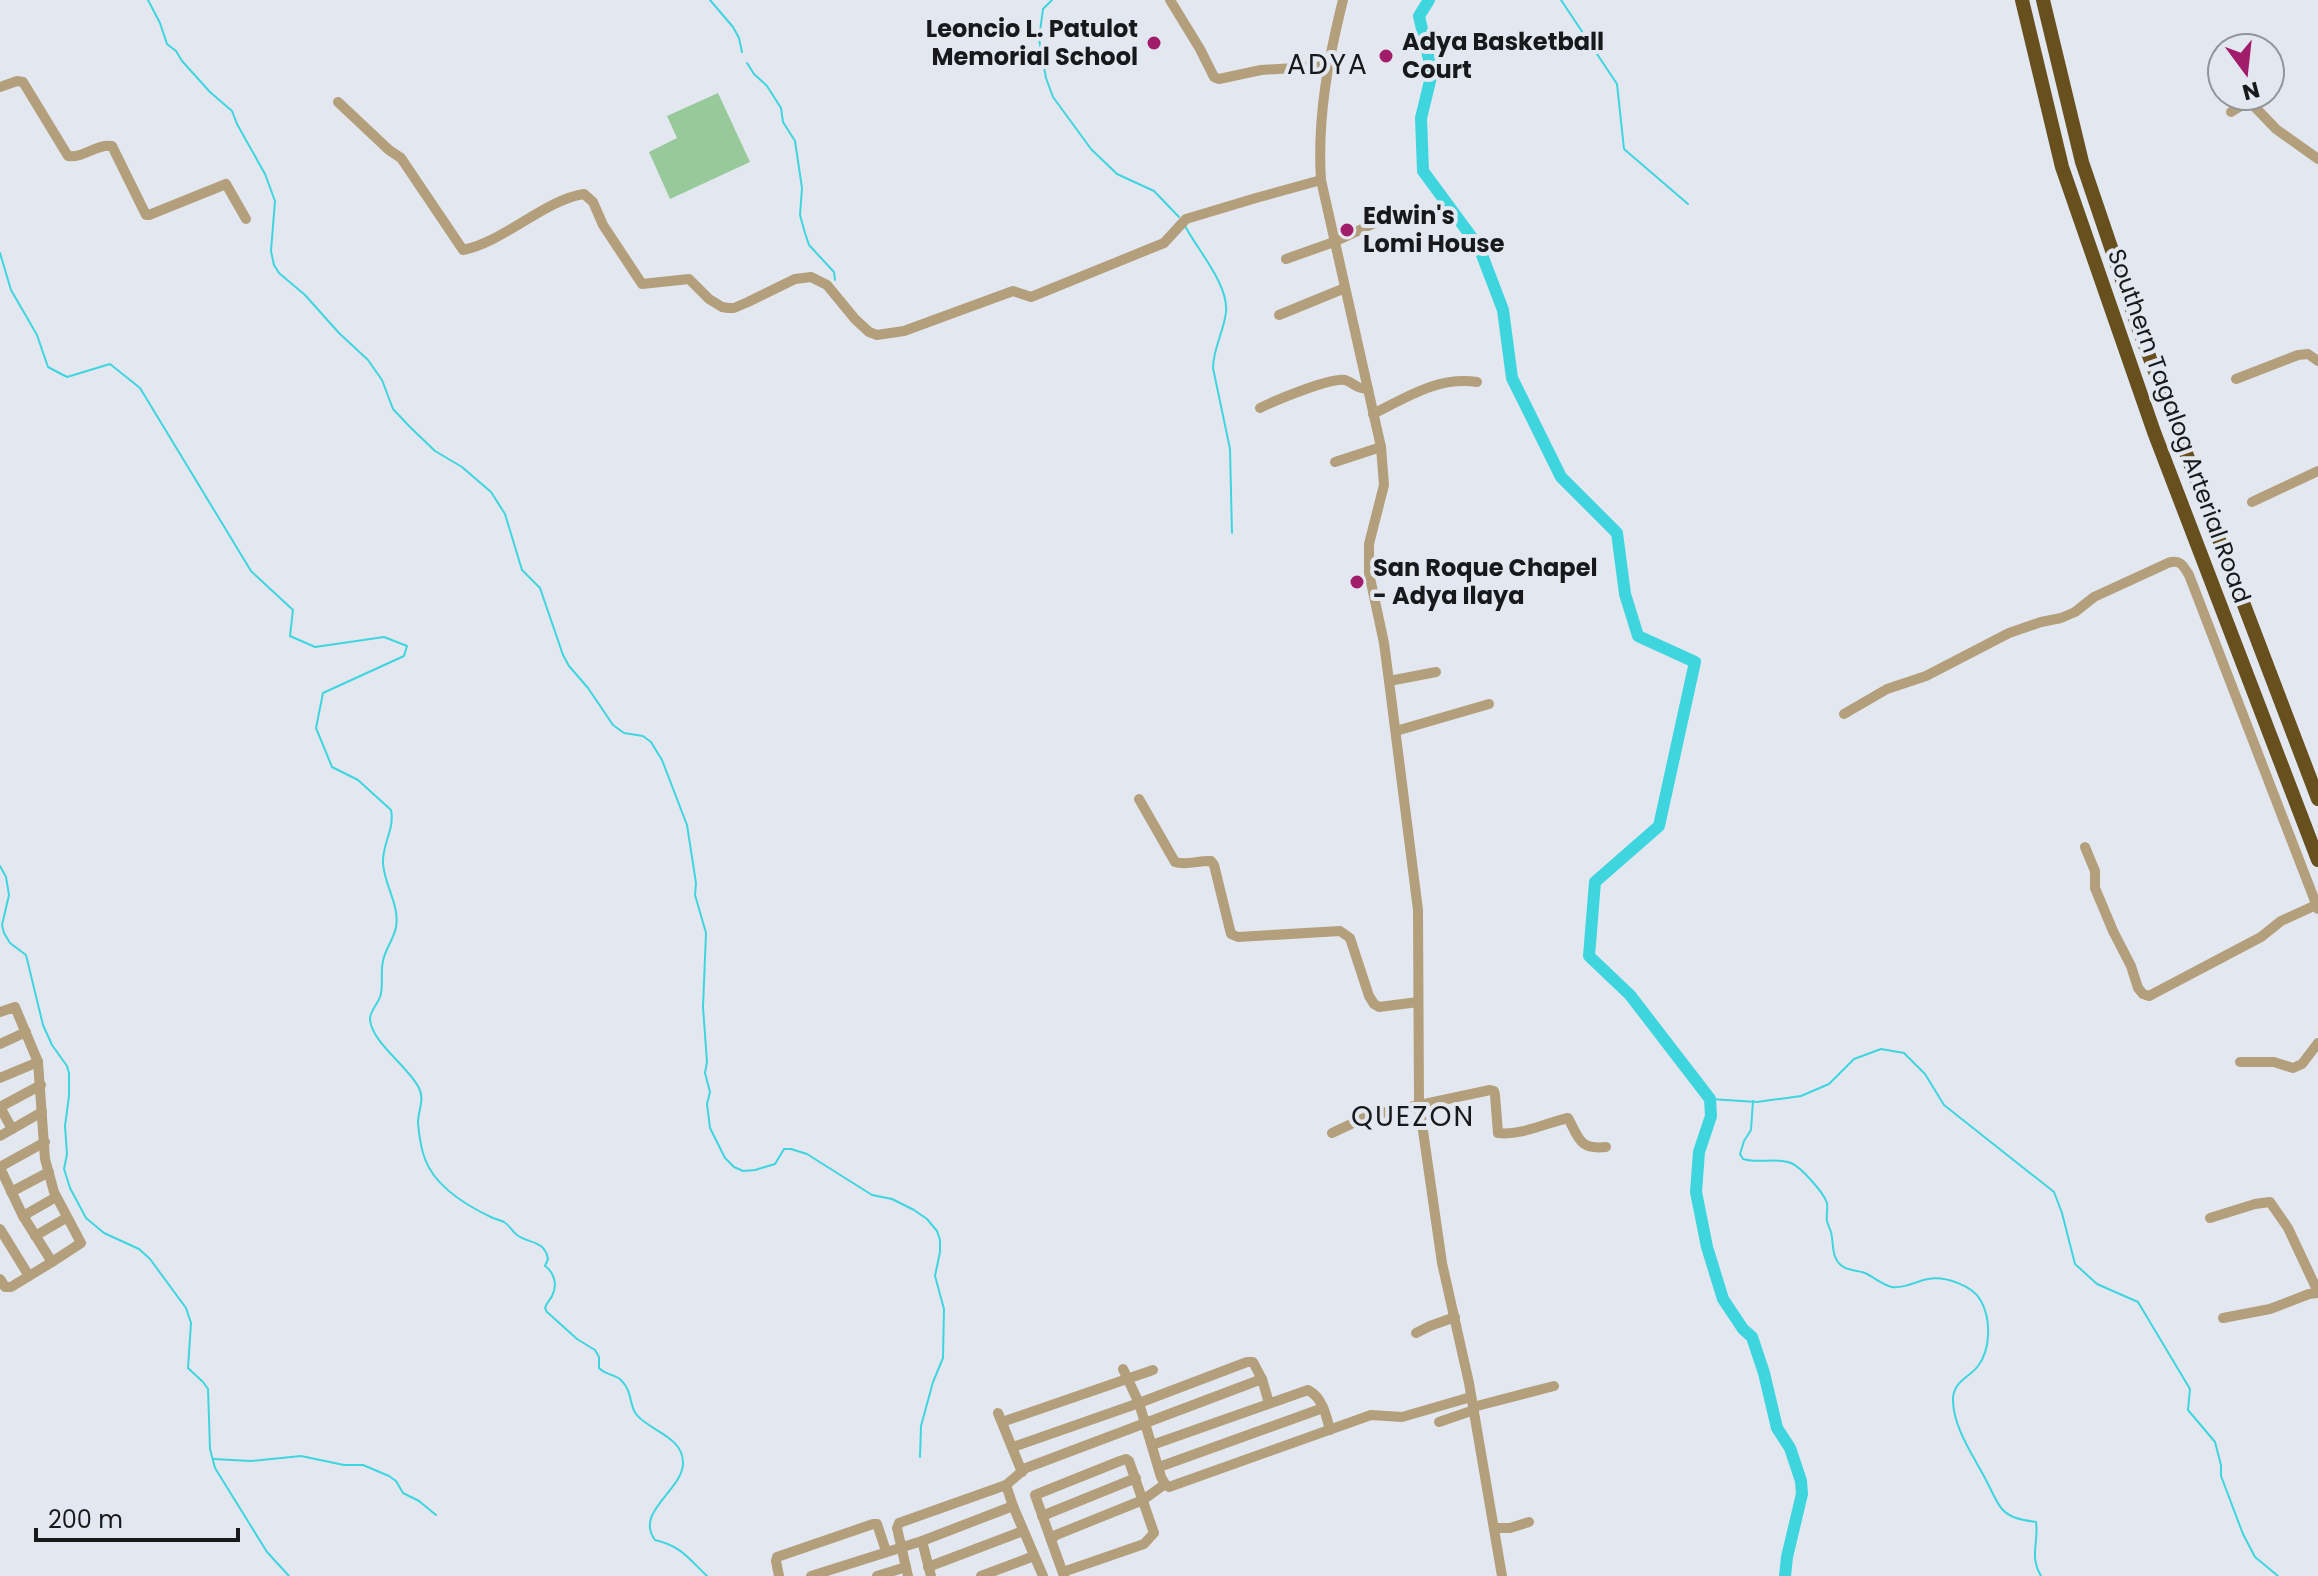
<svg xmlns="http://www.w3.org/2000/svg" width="2318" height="1576" font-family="Poppins,sans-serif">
<rect width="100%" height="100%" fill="#e3e8f0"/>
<!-- green -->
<polygon fill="#98c99a" points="718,93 750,162 670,199 649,152 677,138 667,116"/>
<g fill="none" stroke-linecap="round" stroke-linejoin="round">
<!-- stream -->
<g stroke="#3fd5df" stroke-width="2">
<polyline points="148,0 160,23 167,44 176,51 182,61 210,92 232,111 237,124 265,174 275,201 271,251 274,265 279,273 305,295 339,333 368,360 382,380 393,409 410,427 435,451 462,467 491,492 505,514 522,570 540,588 563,655 569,666 588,688 613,725 624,733 643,736 651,742 662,760 687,825 696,883 695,895 706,933 703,1007 707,1062 705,1073 710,1092 707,1104 710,1128 725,1158 734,1167 743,1171 755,1170 775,1164 784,1149 791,1149 807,1154 872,1195 892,1199 914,1210 927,1219 937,1231 940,1240 940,1252 935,1276 944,1309 943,1358 933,1382 921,1426 920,1457"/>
<polyline points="710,0 733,27 739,38 742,52"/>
<polyline points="1052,0 1043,9 1039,39 1046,78 1053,97 1091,149 1117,174 1154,191 1179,217"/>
<polyline points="1561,0 1617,84 1624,149 1688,204"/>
<polyline points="747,63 754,74 767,86 781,108 783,122 795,141 802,188 800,215 805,233 809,245 834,272 835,280"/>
<path d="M1185,226C1197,249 1229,285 1226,312C1224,331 1213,349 1213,368L1230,449L1232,533"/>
<path d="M0,253L11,290L37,335L48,367L67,377L110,364L140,388L251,571L293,610L290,636L315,647L384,637L407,646L404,656L323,693L316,728L332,767L358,780L391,810C395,829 382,844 383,863C384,885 400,905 396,927C394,939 385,949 383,961C380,973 384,986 380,997C377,1005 370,1011 370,1019C371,1042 409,1067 419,1088C425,1100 418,1110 418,1123C419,1134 421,1149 425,1159C435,1186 467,1206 493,1218C496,1219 500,1220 504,1222C509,1225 512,1231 517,1235C529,1244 545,1240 548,1259L545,1266C554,1272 558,1285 552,1296C550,1300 546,1303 545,1308L547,1312L577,1339L595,1350L599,1357V1368C606,1375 614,1374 621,1380C633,1392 629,1405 636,1414C649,1431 683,1436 683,1463C683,1490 634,1512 655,1540C681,1546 688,1558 707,1576"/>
<polyline points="0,866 6,877 9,895 2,925 4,933 10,943 26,955 43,1025 52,1045 67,1066 69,1073 69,1096 65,1126 67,1154 64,1169 70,1188 86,1218 104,1233 139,1249 150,1259 186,1308 191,1323 188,1368 203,1382 208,1389 210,1449 215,1468 267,1552 289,1576"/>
<polyline points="1710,1099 1757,1102 1801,1096 1829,1084 1854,1059 1881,1049 1904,1053 1925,1074 1944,1105 2054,1192 2062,1213 2075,1264 2097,1284 2138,1302 2190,1389 2188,1410 2215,1442 2221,1465 2221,1476 2243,1534 2255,1557 2278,1576"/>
<path d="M1753,1101L1751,1130L1744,1141L1740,1154L1743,1159C1758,1164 1776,1157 1791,1163C1801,1167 1824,1193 1827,1203C1828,1209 1826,1215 1827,1221C1828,1225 1830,1229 1831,1232C1834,1244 1831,1258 1842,1266C1848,1271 1858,1270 1865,1273C1874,1277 1882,1285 1892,1287C1905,1289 1916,1281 1928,1279C1944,1276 1973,1285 1981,1301C1991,1319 1991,1349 1978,1366C1970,1377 1954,1381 1953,1398C1952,1427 1975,1458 1987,1482C1992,1491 1996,1502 2002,1509C2011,1519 2023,1520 2036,1522C2039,1542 2029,1556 2041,1576"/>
<polyline points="213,1459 251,1461 301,1456 344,1465 363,1465 389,1476 396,1481 403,1493 419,1501 436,1515"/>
</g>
<!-- river -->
<polyline stroke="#3fd5df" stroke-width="12" points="1429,0 1419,16 1432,73 1421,118 1423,171 1479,247 1503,310 1512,378 1561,477 1617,533 1625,594 1638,636 1695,662 1659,826 1595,882 1589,956 1630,995 1710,1099 1711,1116 1699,1152 1696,1192 1707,1247 1723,1299 1743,1329 1752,1337 1764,1373 1777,1428 1790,1448 1801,1481 1802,1494 1787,1557 1785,1576"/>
<!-- minor -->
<g stroke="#b39f7b" stroke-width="10">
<polyline points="1170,0 1200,49 1214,77 1219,79 1261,70 1328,66"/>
<path d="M1343,0C1328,60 1317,119 1321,180L1381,447L1384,485L1369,544V573L1384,643L1389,681L1418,910L1419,1103L1442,1263L1469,1383L1502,1576"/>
<path d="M0,87L17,81L23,82L68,156C83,159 97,143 112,146L146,215H149L226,184L246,219"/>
<path d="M338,102L389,150L401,158L463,250C504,242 544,200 584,194L593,202L603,225L642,284L689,279L709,299L722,307L728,308H734L748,302L795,279L811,277L827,285L855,319L869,332L877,335L904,331L1013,291L1031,297L1164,243L1186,219L1256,198L1321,180"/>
<polyline points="2231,112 2244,104 2252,104 2276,129 2318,159"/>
<polyline points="1286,259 1334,242 1377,222"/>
<polyline points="1279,315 1345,288"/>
<polyline points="2236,379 2298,355 2308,354 2318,361"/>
<path d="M1260,408C1274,401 1331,377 1345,380C1355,383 1355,389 1368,389"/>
<path d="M1373,414C1407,397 1439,376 1477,382"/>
<polyline points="1335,462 1381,447"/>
<polyline points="2252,502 2318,471"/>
<polyline points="1389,681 1436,672"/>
<path d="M1844,714L1887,689L1926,676L2009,633L2041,622L2061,618L2075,612L2094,597L2168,563C2180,559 2183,565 2189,575L2318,909"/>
<polyline points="1396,731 1489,704"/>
<path d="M1139,799L1175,862C1187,866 1199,860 1211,861L1214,865L1231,934L1238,937L1340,931L1350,938L1369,996L1374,1004L1379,1007L1418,1002"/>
<polyline points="2085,847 2095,871 2095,888 2113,931 2131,966 2138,988 2143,994 2149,996 2261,937 2281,921 2316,905"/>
<polyline points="0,1012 15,1007 38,1062 45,1159 54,1192 81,1243 52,1262"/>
<polyline points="0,1044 26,1032"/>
<polyline points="2240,1062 2274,1062 2293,1068 2302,1064 2318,1043"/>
<polyline points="0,1078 38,1062"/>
<polyline points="0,1107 41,1085"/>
<polyline points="0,1107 12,1129"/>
<path d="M1332,1133L1368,1116L1490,1090L1494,1091L1495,1095L1498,1133C1520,1136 1546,1123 1568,1118C1579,1138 1579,1150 1606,1147"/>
<polyline points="0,1136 42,1112"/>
<polyline points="0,1167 45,1142"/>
<polyline points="0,1168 23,1216 52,1262 11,1287 5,1287 0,1279"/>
<polyline points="11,1192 49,1172"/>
<polyline points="23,1216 56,1197"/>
<polyline points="2210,1218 2255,1204 2270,1202 2288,1228 2318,1292"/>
<polyline points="0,1229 29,1276"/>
<polyline points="35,1236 66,1218"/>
<polyline points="2223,1318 2270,1309 2309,1294 2318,1293"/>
<polyline points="1416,1333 1430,1326 1455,1317"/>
<polyline points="1123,1369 1139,1403 1161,1477 1165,1484 1169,1487 1371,1415 1402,1417 1471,1397"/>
<polyline points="1473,1407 1554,1386"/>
<polyline points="998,1413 1022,1472"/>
<polyline points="1002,1422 1153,1370"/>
<polyline points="1439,1422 1474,1410"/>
<path d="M1152,1445L1308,1390C1323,1398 1326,1415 1330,1430"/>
<polyline points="1013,1447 1139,1403 1247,1362 1253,1362 1262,1379"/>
<polyline points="1159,1467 1323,1408"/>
<polyline points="1006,1485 1013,1506 1043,1576"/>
<polyline points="1042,1516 1136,1478"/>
<polyline points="1495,1528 1510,1528 1529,1522"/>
<polyline points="1051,1540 1035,1495 1120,1461 1126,1459 1129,1461 1154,1533 1144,1544 1063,1572"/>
<polyline points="922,1541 931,1576"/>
<polyline points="928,1567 1023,1531"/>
<polyline points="779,1576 776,1561 777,1557 873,1524 877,1524 886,1551"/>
<polyline points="811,1576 922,1541 1013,1506"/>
<polyline points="877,1576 906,1567"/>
<polyline points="908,1576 897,1528 899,1523 1006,1485 1026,1468 1262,1379 1269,1403"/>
<polyline points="981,1576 1034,1556"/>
<polyline points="1064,1576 1051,1540 1056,1535 1143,1500 1165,1484"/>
</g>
<!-- highway -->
<g stroke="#674f1e" stroke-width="14">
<polyline points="2022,0 2062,167 2154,432 2318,860"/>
<polyline points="2043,0 2082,162 2138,327 2318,799"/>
</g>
</g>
<!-- markers -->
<g fill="#a11d6c" stroke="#e3e8f0" stroke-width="3">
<circle cx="1154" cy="43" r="8"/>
<circle cx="1386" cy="56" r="8"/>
<circle cx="1347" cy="230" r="8"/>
<circle cx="1357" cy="582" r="8"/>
</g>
<g text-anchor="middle" stroke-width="8" stroke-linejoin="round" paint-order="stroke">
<!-- poi labels -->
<g font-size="24" font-weight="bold" fill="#17191c" stroke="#e3e8f0" text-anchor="start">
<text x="1138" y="37" text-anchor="end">Leoncio L. Patulot<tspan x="1138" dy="28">Memorial School</tspan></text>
<text x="1402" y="50">Adya Basketball<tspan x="1402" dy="28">Court</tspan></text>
<text x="1363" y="224">Edwin's<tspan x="1363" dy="28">Lomi House</tspan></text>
<text x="1373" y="576">San Roque Chapel<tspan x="1373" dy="28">- Adya Ilaya</tspan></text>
</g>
<!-- street labels -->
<g font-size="24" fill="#17191c" stroke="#e3e8f0">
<text transform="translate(2179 426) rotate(70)" y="8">Southern Tagalog Arterial Road</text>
</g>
<!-- quarter labels -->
<g font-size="28" letter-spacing="2" fill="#17191c" stroke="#e3e8f0">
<text x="1328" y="74">ADYA</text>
<text x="1413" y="1126">QUEZON</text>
</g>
</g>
<!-- north arrow -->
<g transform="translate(2246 72) rotate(165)"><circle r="38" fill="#e3e8f0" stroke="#91959b" stroke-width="2"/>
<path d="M0-6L14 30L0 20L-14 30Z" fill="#a11d6c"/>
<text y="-12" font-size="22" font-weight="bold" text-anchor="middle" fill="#17191c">N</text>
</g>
<!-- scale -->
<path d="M36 1528v12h202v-12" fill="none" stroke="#17191c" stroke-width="4"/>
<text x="48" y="1528" font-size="24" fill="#17191c" stroke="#e3e8f0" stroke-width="6" paint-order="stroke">200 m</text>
</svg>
